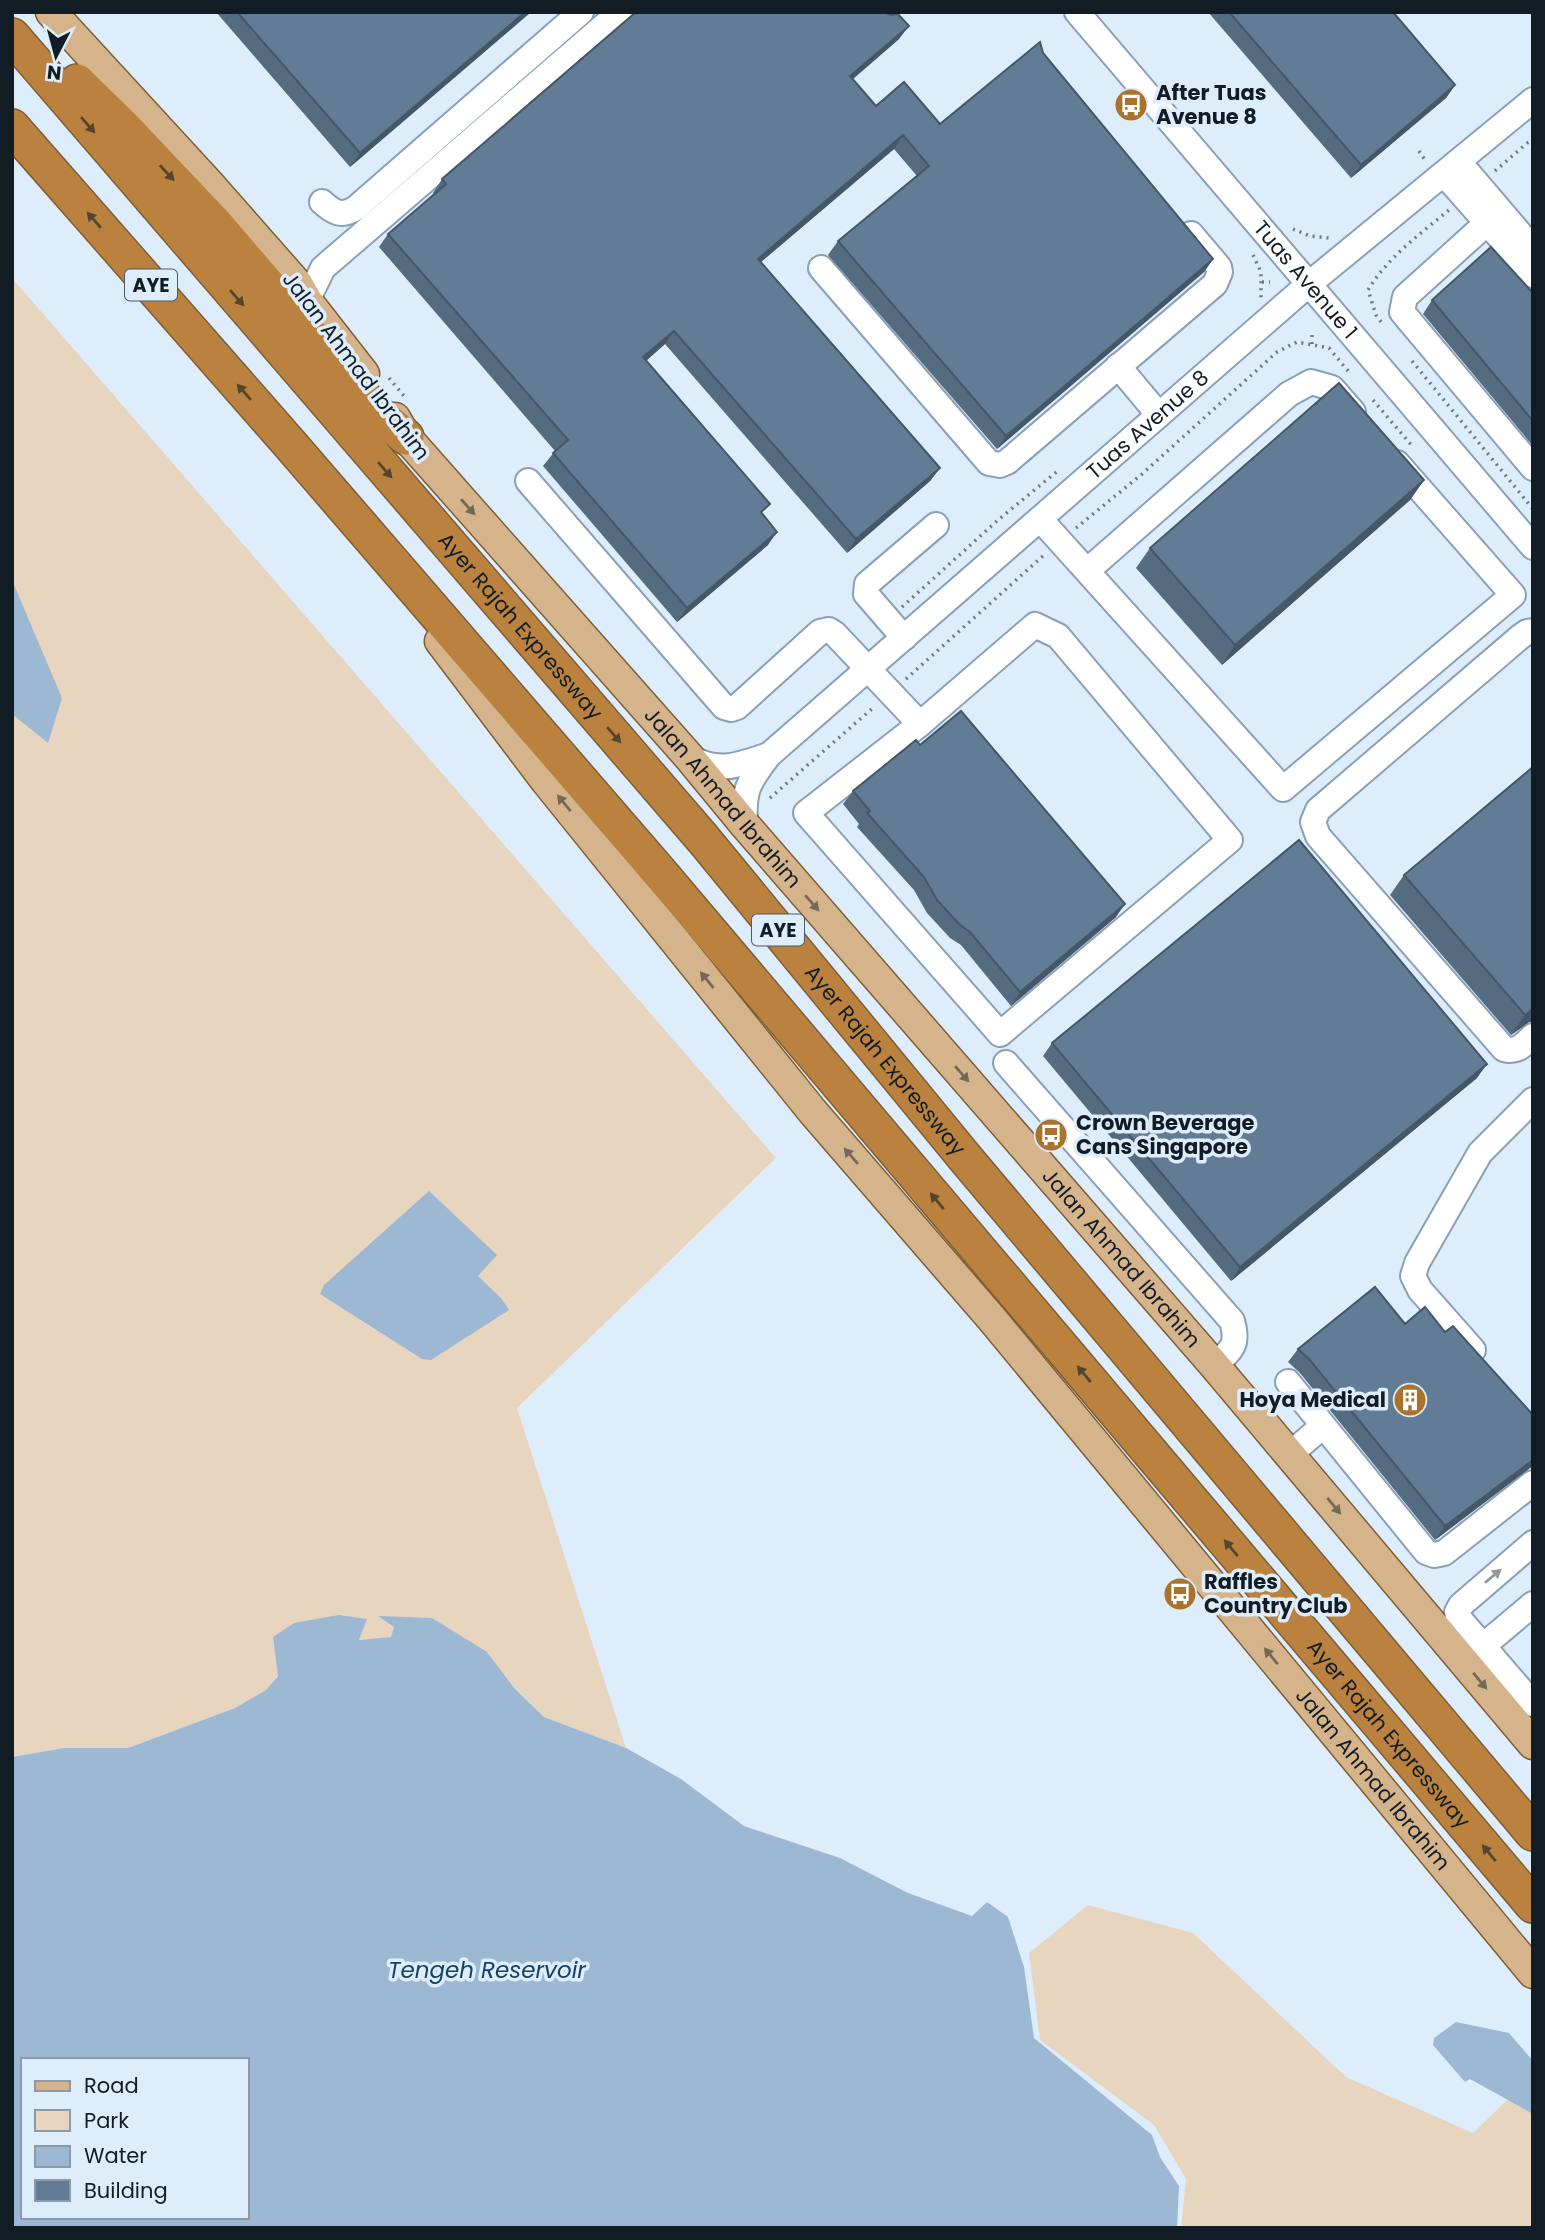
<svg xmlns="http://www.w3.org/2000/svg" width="1545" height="2240" font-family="Poppins,sans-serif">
<rect width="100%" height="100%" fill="#ddedfc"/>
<!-- green -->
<g fill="#e8d5c0">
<polygon points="12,278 776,1158 517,1408 626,1748 544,1717 515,1689 487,1652 380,1616 394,1627 391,1638 358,1640 278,1675 266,1690 235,1708 128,1748 64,1748 12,1757"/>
<polygon points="1088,1905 1193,1933 1346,2077 1473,2133 1533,2075 1533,2228 1181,2228 1186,2179 1154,2125 1040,2040 1029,1953"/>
</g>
<!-- water -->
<g fill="#9cb8d3" fill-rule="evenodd">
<polygon points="12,580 62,698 48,743 12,714"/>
<polygon points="429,1191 497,1255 478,1276 501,1298 509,1310 431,1360 422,1359 320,1294 324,1285"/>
<path d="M339,1615L367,1619L359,1640L391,1637L394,1627L378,1616L432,1618L487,1652L515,1689L544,1717L626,1748L681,1779L744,1826L840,1858L908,1893L972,1916L987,1902L1008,1917L1024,1967L1034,2038L1152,2135L1160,2157L1179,2186L1177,2228H12V1757L64,1748H128L235,1708L266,1690L278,1676L273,1637L294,1623ZM23,2060H247V2217H23Z"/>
<polygon points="1456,2022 1509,2033 1533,2061 1533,2114 1470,2079 1465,2082 1433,2045 1434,2038"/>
</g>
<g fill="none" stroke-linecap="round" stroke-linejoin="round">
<defs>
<g id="minor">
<path id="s1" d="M1077,12L1533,547"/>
<polyline points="1459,162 1533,249"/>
<polyline points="1444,174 1533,275"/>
<path d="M322,202C334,213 342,217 356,208L581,12"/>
<polyline points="1487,223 1405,297 1402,312 1533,468"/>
<polyline points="821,268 989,463 1000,465 1007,462 1215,284 1220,272 1219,267 1191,234"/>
<polyline points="307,301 323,268 620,12"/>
<polyline points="1118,366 1159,415"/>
<polyline points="528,481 724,707 731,709 737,707 820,632 829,630 835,634 920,724"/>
<polyline points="1040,519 1283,789 1513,595 1397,463"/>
<polyline points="1088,570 1289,394 1311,382 1332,388 1353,412"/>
<polygon points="1035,625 1058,636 1230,840 1000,1034 806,813 920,724"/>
<path d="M1533,631L1527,632L1520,637L1318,810L1313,822L1318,836L1504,1049C1517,1053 1523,1045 1533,1036"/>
<polyline points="904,638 866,594 867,584 936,525"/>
<path d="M689,757C720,774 738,765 769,755"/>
<path id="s2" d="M745,825C743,789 748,783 769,755L1309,284L1533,100"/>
<path d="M1006,1063L1232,1321C1239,1345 1232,1350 1214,1365"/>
<polyline points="1473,1350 1420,1290 1413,1276 1417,1263 1480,1153 1533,1100"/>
<polyline points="1288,1382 1426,1552 1434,1555 1444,1553 1533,1483"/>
<polyline points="1290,1454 1323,1426"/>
<polyline points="1533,1543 1461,1605 1457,1612 1458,1617 1533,1704"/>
<polyline points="1483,1646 1533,1604"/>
</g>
<g id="major">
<polyline points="51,12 210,185 298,285 307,301 364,374"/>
<path id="s3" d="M395,418L406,437L689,757L745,825L1214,1365L1533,1744"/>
<path id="s4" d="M440,641L546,781L813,1112L992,1319L1533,1973"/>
</g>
<g id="highway">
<path id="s5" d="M12,36L704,840L966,1159L1533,1833"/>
<polyline points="77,82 125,129 214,223 378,414 406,437"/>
<path id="s6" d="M12,127L289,443L661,874L1533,1905"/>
</g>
</defs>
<!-- minor casing -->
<use href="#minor" stroke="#88a1b9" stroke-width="28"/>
<!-- major casing -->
<use href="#major" stroke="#7f5e35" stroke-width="33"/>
<!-- highway casing -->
<use href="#highway" stroke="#7f5e35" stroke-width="38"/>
<!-- path -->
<g stroke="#6d7a85" stroke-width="3.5" stroke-dasharray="2 5" stroke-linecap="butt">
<polyline points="1419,151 1425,160"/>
<polyline points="1495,171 1533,138"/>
<polyline points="1293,229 1310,236 1329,238"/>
<polyline points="1253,255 1261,272 1261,298"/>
<polyline points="1262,282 1270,282"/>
<path d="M1381,322L1376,315L1368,290C1388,257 1420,234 1449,210"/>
<polyline points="1312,344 1312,330"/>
<polyline points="1412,361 1533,509"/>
<polyline points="389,378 404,396"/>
<polyline points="1373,400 1413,447"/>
<polyline points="1076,528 1142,474 1277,352 1297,342 1329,348 1349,372"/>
<polyline points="902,607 998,520 1060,469"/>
<polyline points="906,679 1044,555"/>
<polyline points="770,798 874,707"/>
</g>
<!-- minor -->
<use href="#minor" stroke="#fff" stroke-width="24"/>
<!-- major -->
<use href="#major" stroke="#d6b48b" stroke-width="30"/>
<!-- highway -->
<use href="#highway" stroke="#ba823e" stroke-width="35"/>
</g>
<!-- wall -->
<g fill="#546b80">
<polygon points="216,12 531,12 350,167"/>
<polygon points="634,12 855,12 899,39 853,79 876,106 940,124 1043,53 1213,259 1204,272 997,449 828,255 838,241 917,176 894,149 761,262 940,468 930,481 847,553 665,344 646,361 762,515 768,545 677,622 543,466 555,451 379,247 388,234 434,195 433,193 442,179 634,14"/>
<polygon points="1208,12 1393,12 1455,85 1446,98 1351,178"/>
<polygon points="1533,293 1533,446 1423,314 1432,300"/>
<polygon points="1424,480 1410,500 1222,665 1136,568 1150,548"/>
<polygon points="920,745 1116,917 1011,1006 961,945 950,938 927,913 914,890 857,827 859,824 843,804 853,791"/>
<polygon points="1533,767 1529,1022 1511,1035 1390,895 1404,875"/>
<polygon points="1052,1043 1477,1078 1231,1281 1043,1056"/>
<polygon points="1405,1324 1445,1332 1533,1415 1533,1465 1530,1468 1435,1540 1300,1373 1288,1362 1298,1349"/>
</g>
<!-- shaded-wall -->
<g fill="#455768">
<polygon points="525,12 531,12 350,167 360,153"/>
<polygon points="909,26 899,39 840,90 850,76"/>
<polygon points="1455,85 1446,98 1351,178 1361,165"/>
<polygon points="903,135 894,149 748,273 758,259"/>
<polygon points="1213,259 1204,272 997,449 1006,436"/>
<polygon points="674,331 665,344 634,371 643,357"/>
<polygon points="940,468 930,481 847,553 856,539"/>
<polygon points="1424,480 1410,500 1222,665 1235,645"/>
<polygon points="777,532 768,545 677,622 687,608"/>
<polygon points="1125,904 1116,917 1011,1006 1020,992"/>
<polygon points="1533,1009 1533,1022 1529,1022 1511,1035 1525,1015"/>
<polygon points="1487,1064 1477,1078 1231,1281 1240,1267"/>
<polygon points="1533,1460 1533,1465 1530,1468 1435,1540 1445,1526"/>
</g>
<!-- building -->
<g fill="#627c95" stroke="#455768" stroke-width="2">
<polygon points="237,12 525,12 360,153"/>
<polygon points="636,12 884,12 891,15 898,14 909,26 850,76 876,106 904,82 940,124 1040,42 1043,53 1213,259 1006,436 838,241 929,166 903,135 758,259 940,468 856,539 674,331 643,357 770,504 761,512 777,532 687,608 553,453 568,440 388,234 446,184 442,179"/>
<polygon points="1229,12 1393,12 1455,85 1361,165"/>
<polygon points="1491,247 1533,293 1533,421 1432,300"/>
<polygon points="1339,383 1424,480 1235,645 1150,548"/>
<polygon points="961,711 1125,904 1020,992 970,932 959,924 937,900 924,877 867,813 870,811 853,791 916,740 920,745"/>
<polygon points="1533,767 1533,1009 1525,1015 1404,875"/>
<polygon points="1299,840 1487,1064 1240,1267 1052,1043"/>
<polygon points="1375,1287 1405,1324 1425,1307 1445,1332 1453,1326 1533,1415 1533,1460 1445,1526 1309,1359 1298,1349"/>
</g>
<!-- one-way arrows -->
<defs><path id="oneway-solid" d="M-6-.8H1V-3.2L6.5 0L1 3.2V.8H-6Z" transform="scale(1.75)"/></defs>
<g fill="#55452e">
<use href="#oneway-solid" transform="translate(88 125) rotate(49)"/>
<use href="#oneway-solid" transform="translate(167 173) rotate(47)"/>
<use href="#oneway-solid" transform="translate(94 220) rotate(-131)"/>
<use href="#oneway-solid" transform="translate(237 298) rotate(49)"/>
<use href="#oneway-solid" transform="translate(244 392) rotate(-131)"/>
<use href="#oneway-solid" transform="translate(385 470) rotate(49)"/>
<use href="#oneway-solid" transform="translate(614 735) rotate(49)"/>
<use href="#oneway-solid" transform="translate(937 1201) rotate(-130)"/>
<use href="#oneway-solid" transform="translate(1084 1374) rotate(-130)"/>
<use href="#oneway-solid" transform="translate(1231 1548) rotate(-130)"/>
<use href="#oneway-solid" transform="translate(1489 1853) rotate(-130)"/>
</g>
<g fill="#746858">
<use href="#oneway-solid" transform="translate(468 507) rotate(48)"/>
<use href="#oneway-solid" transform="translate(564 803) rotate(-129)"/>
<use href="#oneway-solid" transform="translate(812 903) rotate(49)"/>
<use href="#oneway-solid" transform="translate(707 980) rotate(-129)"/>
<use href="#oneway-solid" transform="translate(962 1074) rotate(49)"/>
<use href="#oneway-solid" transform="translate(851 1156) rotate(-131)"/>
<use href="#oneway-solid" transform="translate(1334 1506) rotate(50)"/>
<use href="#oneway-solid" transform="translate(1271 1656) rotate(-130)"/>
<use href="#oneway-solid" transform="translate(1480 1681) rotate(50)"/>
</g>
<use fill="#94999c" href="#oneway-solid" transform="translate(1493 1576) rotate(-40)"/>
<!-- icons -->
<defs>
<symbol id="bus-disc" viewBox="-11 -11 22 22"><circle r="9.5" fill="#a9732e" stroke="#ddedfc"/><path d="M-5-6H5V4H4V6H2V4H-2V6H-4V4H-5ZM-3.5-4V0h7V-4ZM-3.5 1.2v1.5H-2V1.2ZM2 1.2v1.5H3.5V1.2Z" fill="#fff"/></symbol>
<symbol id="building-disc" viewBox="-11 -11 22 22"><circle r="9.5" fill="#a9732e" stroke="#ddedfc"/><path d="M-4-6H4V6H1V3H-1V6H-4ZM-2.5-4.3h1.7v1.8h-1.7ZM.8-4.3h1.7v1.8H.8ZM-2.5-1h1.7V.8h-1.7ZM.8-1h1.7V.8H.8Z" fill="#fff"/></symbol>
</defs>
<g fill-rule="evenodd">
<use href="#bus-disc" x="1112" y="86" width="38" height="38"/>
<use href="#bus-disc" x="1032" y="1116" width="38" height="38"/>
<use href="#building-disc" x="1391" y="1381" width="38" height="38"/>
<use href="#bus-disc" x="1161" y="1575" width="38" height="38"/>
</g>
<g text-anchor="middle" stroke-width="7" stroke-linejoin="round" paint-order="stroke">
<!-- shield labels -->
<g fill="#ddedfc" stroke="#4f5b65" stroke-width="2">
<rect x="125" y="269.5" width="52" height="31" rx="5"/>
<rect x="752" y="914.5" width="52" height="31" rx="5"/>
</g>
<g font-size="19" font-weight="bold" fill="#121c24">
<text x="151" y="292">AYE</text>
<text x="778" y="937">AYE</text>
</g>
<!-- poi labels -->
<g font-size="21" font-weight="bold" fill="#121c24" stroke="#ddedfc" text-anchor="start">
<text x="1156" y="100">After Tuas<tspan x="1156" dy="24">Avenue 8</tspan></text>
<text x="1076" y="1130">Crown Beverage<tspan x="1076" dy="24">Cans Singapore</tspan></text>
<text x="1386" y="1407" text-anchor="end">Hoya Medical</text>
<text x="1204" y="1589">Raffles<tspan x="1204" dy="24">Country Club</tspan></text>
</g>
<!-- street labels -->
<g font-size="21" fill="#121c24" stroke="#ddedfc">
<text dy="7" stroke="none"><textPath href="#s1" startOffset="352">Tuas Avenue 1</textPath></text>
<text transform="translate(356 366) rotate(53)" y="7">Jalan Ahmad Ibrahim</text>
<text dy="7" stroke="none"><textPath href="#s2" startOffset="579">Tuas Avenue 8</textPath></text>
<text dy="7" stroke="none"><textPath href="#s5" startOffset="779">Ayer Rajah Expressway</textPath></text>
<text dy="7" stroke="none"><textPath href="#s3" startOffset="502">Jalan Ahmad Ibrahim</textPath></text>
<text dy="7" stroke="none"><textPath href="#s5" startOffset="1346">Ayer Rajah Expressway</textPath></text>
<text dy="7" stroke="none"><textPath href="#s3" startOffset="1111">Jalan Ahmad Ibrahim</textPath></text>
<text dy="7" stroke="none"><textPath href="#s6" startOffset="2116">Ayer Rajah Expressway</textPath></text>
<text dy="7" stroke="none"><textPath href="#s4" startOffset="1472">Jalan Ahmad Ibrahim</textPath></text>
</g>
<!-- water labels -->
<g font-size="23" font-style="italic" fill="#154266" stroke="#ddedfc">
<text x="487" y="1978">Tengeh Reservoir</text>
</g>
</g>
<!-- border -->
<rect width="1545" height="2240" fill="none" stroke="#121c24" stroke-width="28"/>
<!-- legend -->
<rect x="21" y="2058" width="228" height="161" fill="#ddedfc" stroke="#8c99a6" stroke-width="2"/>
<rect x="35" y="2081" width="35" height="10" fill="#d6b48b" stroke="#8c99a6" stroke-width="2"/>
<text x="84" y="2093" font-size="21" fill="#121c24">Road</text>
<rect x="35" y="2110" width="35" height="21" fill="#e8d5c0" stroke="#8c99a6" stroke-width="2"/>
<text x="84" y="2128" font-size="21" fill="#121c24">Park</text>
<rect x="35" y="2146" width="35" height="21" fill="#9cb8d3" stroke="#8c99a6" stroke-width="2"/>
<text x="84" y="2163" font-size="21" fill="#121c24">Water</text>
<rect x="35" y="2180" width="35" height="21" fill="#627c95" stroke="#8c99a6" stroke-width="2"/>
<text x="84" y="2198" font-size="21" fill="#121c24">Building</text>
<!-- north arrow -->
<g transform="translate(56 56) rotate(186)" stroke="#ddedfc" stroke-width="5" paint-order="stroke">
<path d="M0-5L12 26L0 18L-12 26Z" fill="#121c24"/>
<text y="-10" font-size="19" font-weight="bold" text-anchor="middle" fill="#121c24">N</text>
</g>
</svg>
